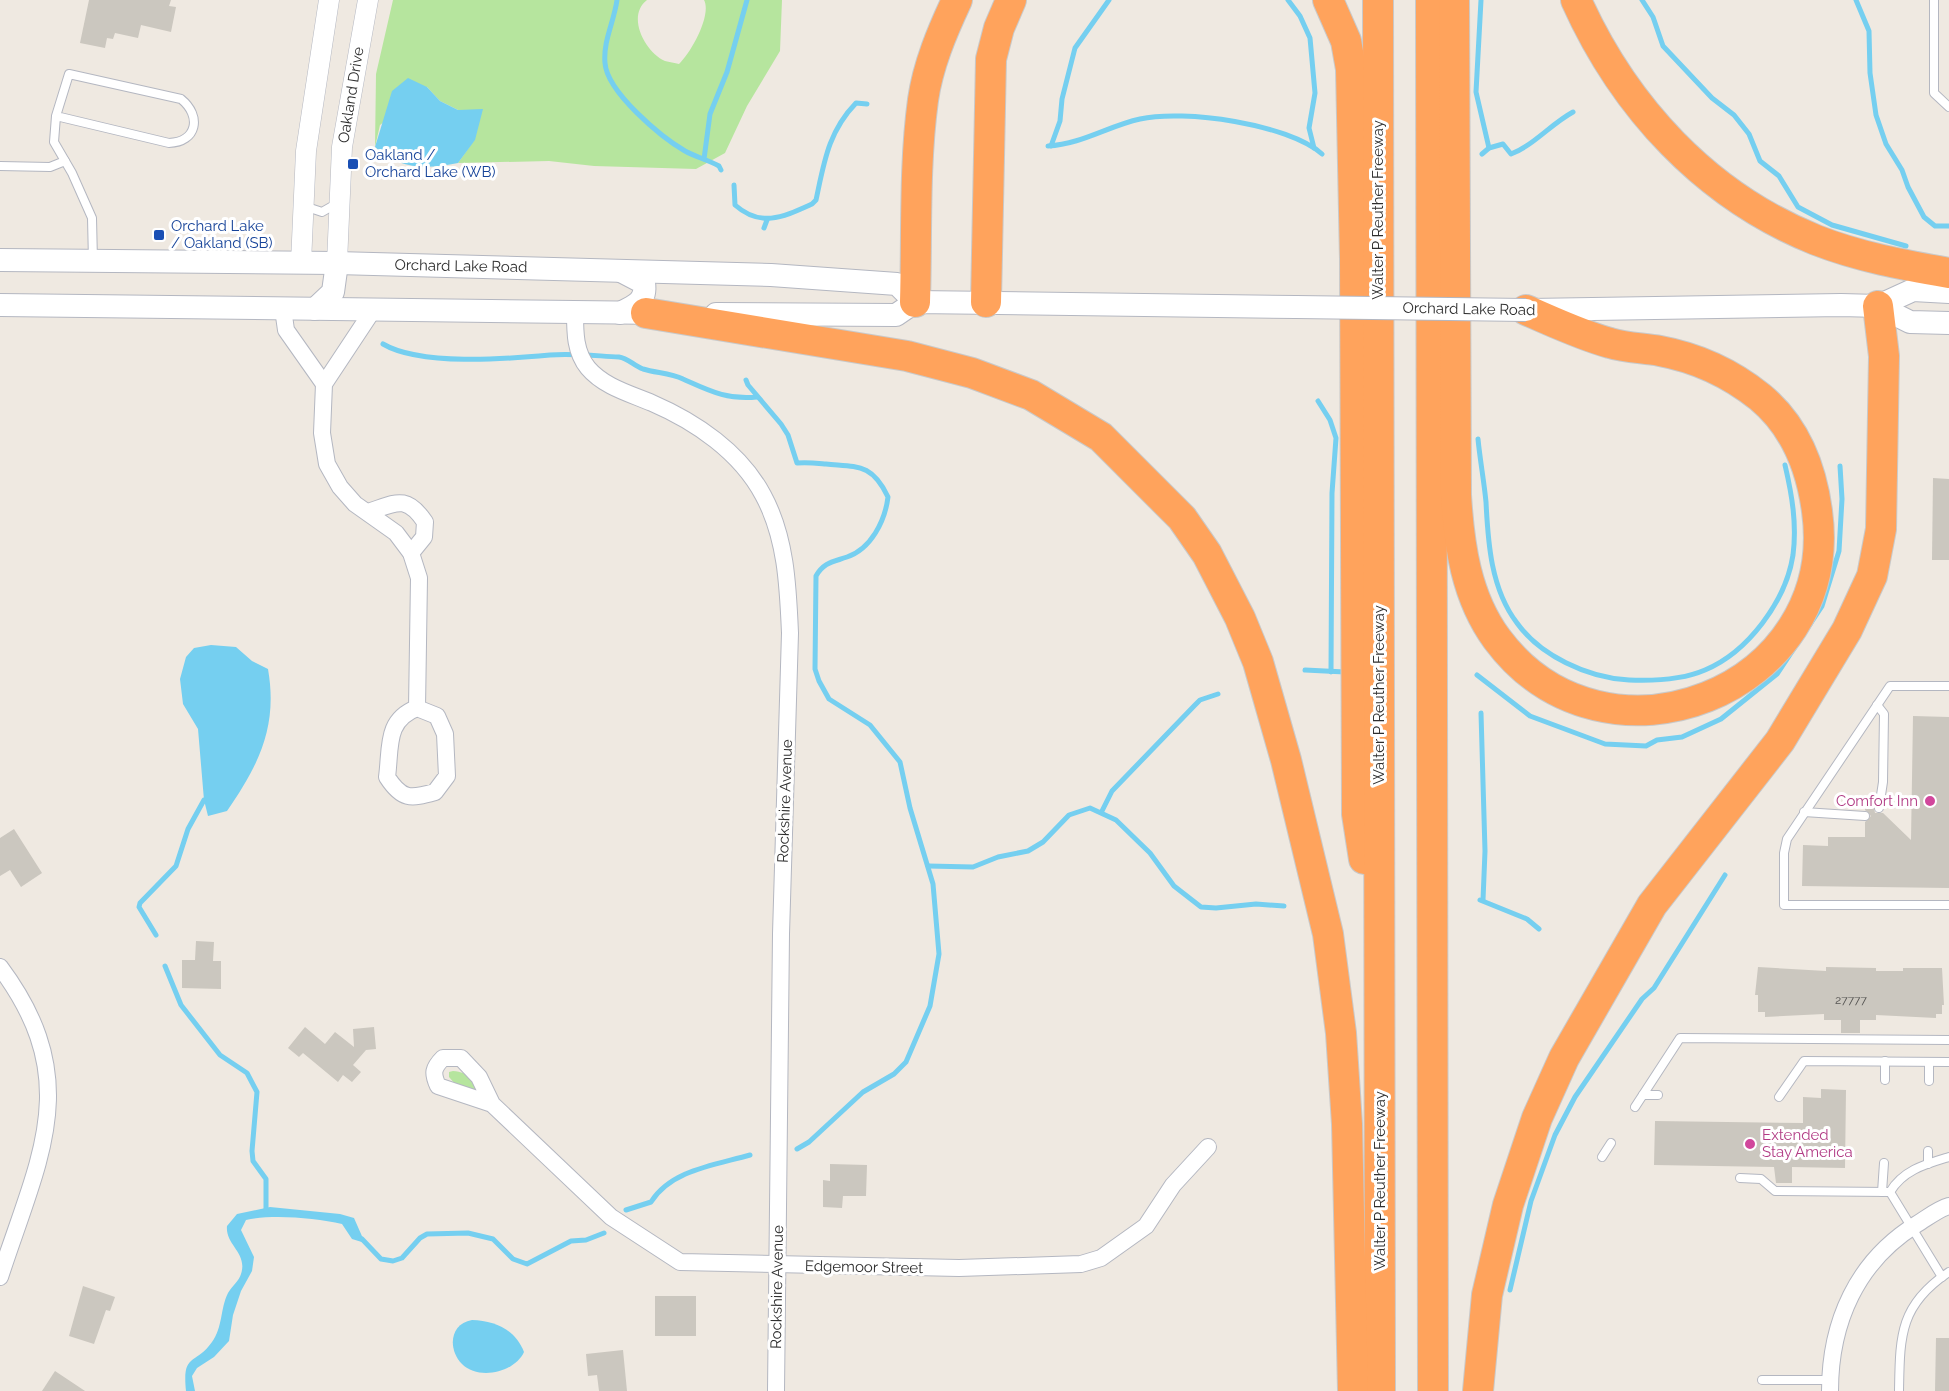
<svg xmlns="http://www.w3.org/2000/svg" width="1949" height="1391" font-family="Raleway,sans-serif">
<rect width="100%" height="100%" fill="#efe9e1"/>
<!-- green -->
<g fill="#b6e59e">
<path d="M393,0H647C626,16 645,52 665,61C669,62 675,63 679,64C691,53 712,15 704,0H782L780,51L747,106L725,153L696,169L594,166L549,161L458,163L475,139L458,110L440,101L427,87L380,125L375,147L376,74Z"/>
<path d="M453,1071C469,1072 476,1082 483,1096L456,1085L449,1077V1072Z"/>
</g>
<!-- water -->
<g fill="#75cff0">
<path d="M408,78L427,87L440,101L458,110L483,109L475,140L458,163C428,169 398,170 375,147L392,91Z"/>
<path d="M211,645L236,647L252,661L268,669C278,726 259,765 227,811L208,816L204,800L198,729L183,704L180,679L186,657L194,648Z"/>
<path d="M270,1207L340,1214L354,1218L365,1243L352,1239L342,1224C315,1218 273,1214 246,1220L241,1230L254,1257L252,1271L241,1291L233,1315L229,1341L214,1357L197,1368L192,1376L195,1391H186C182,1352 195,1366 212,1342C223,1327 220,1309 228,1293C232,1286 239,1281 241,1274C248,1253 225,1245 227,1226L237,1214Z"/>
<path d="M472,1320C495,1321 515,1329 524,1352C515,1372 479,1381 462,1364C448,1350 449,1324 472,1320Z"/>
</g>
<g fill="none" stroke-linecap="round" stroke-linejoin="round">
<!-- stream -->
<g stroke="#75cff0" stroke-width="5">
<path d="M617,0C614,22 603,41 605,63C607,92 661,137 685,151C696,157 708,160 719,166L721,170"/>
<polyline points="1288,0 1300,16 1310,38 1315,93 1309,128 1314,148"/>
<polyline points="1481,0 1476,92 1489,148"/>
<polyline points="1642,0 1653,17 1663,46 1712,98 1734,115 1749,134 1760,161 1779,176 1798,207 1832,225 1906,246"/>
<polyline points="1856,0 1869,31 1870,73 1876,115 1886,144 1902,170 1908,187 1924,217 1935,226 1949,226"/>
<path d="M1048,146C1082,144 1108,126 1140,119C1184,109 1288,124 1322,154"/>
<polyline points="1051,146 1060,121 1062,99 1075,48 1109,0"/>
<path d="M1482,154L1489,148L1503,144L1511,154C1534,145 1551,124 1573,112"/>
<polyline points="704,159 710,114 727,72 747,0"/>
<path d="M734,185L735,205C761,228 783,217 812,204L816,200C824,163 828,132 856,103L867,104"/>
<polyline points="764,228 767,220"/>
<path d="M383,344C420,366 507,359 550,355C572,353 597,356 619,357C628,358 634,366 643,369C656,373 671,373 683,379C710,391 727,400 757,397"/>
<path d="M746,380L748,385L781,424L788,435L797,463C807,462 815,463 826,464C857,467 872,463 888,497C885,521 871,549 847,557C833,562 824,562 816,576L815,669L819,681L829,699L870,725L900,762L910,808L933,884L939,954L930,1006L906,1062L894,1074L863,1092L809,1142L797,1149"/>
<polyline points="1318,401 1330,420 1336,438 1332,493 1331,672"/>
<path d="M1478,439C1480,460 1484,481 1486,502C1488,543 1491,589 1517,623C1540,655 1587,678 1629,680C1654,681 1682,680 1705,670C1748,652 1786,601 1793,555C1797,524 1792,495 1785,465"/>
<polyline points="1305,670 1345,672"/>
<polyline points="1477,675 1530,716 1605,744 1646,746 1657,740 1682,737 1721,719 1777,674 1822,606 1839,551 1842,499 1840,466"/>
<polyline points="1481,713 1485,851 1483,900"/>
<polyline points="1102,811 1112,791 1195,705 1200,700 1218,694"/>
<polyline points="928,866 973,867 998,857 1028,851 1043,842 1069,815 1090,808 1116,820 1150,853 1174,886 1201,907 1216,908 1256,904 1284,906"/>
<polyline points="1480,900 1527,919 1539,929"/>
<polyline points="156,935 139,907 140,903 176,866 188,829 204,800"/>
<polyline points="165,966 181,1005 220,1055 247,1073 257,1092 252,1151 253,1161 266,1179 266,1211"/>
<path d="M626,1210L651,1202C671,1170 715,1165 750,1155"/>
<polyline points="362,1239 381,1259 393,1261 402,1258 420,1238 427,1234 468,1233 493,1239 513,1259 527,1264 571,1241 586,1240 604,1233"/>
<polyline points="1510,1290 1531,1201 1555,1135 1575,1097 1642,999 1654,988 1725,875"/>
</g>
</g>
<!-- building -->
<g fill="#cbc7bf">
<polygon points="89,0 171,0 169,6 176,7 171,32 141,25 138,38 115,33 113,39 107,38 105,48 80,43"/>
<polygon points="1933,478 1949,479 1949,560 1932,560"/>
<polygon points="1913,716 1949,717 1949,888 1802,886 1803,845 1828,846 1828,837 1865,837 1865,822 1871,816 1865,810 1865,795 1873,803 1875,813 1883,813 1911,840"/>
<polygon points="14,829 42,873 21,887 10,870 0,876 0,838"/>
<polygon points="196,941 214,942 213,961 221,961 221,989 182,988 182,960 195,960"/>
<polygon points="1758,967 1826,971 1826,967 1876,968 1876,971 1903,971 1903,968 1942,968 1944,1005 1942,1005 1942,1014 1936,1014 1936,1018 1876,1015 1876,1020 1860,1020 1860,1033 1841,1033 1841,1020 1824,1020 1824,1014 1765,1017 1765,1012 1758,1012 1758,995 1755,995"/>
<polygon points="305,1027 325,1044 335,1032 354,1047 353,1029 374,1027 376,1049 366,1050 353,1065 361,1072 352,1082 343,1075 338,1082 303,1053 299,1057 288,1048"/>
<polygon points="1821,1089 1846,1090 1845,1168 1792,1167 1792,1183 1776,1183 1774,1167 1654,1165 1655,1121 1803,1123 1803,1097 1821,1098"/>
<polygon points="830,1164 867,1165 866,1196 843,1196 842,1208 823,1207 823,1180 830,1181"/>
<polygon points="83,1286 115,1297 110,1311 106,1310 94,1344 69,1336"/>
<rect x="655" y="1296" width="41" height="40"/>
<polygon points="1936,1338 1949,1338 1949,1391 1935,1391"/>
<polygon points="623,1350 627,1391 599,1391 597,1375 588,1376 586,1354"/>
<polygon points="55,1371 85,1391 42,1391"/>
</g>
<g fill="none" stroke-linecap="round" stroke-linejoin="round">
<defs>
<g id="service">
<polyline points="1934,0 1934,93 1949,107"/>
<path d="M56,116L169,143C197,142 202,116 181,99L69,74L56,116L54,142L72,173L92,218L93,261"/>
<polyline points="0,166 50,167 65,161"/>
<polyline points="307,203 310,208 322,212 336,204"/>
<polyline points="1949,686 1890,686 1787,839 1784,853 1784,905 1949,905"/>
<polyline points="1877,705 1884,714 1883,782 1879,808"/>
<polyline points="1804,812 1865,816"/>
<polyline points="1885,1061 1885,1080"/>
<polyline points="1929,1081 1929,1062"/>
<polyline points="1643,1095 1658,1095"/>
<polyline points="1779,1097 1804,1061 1949,1062"/>
<polyline points="1635,1107 1680,1038 1949,1040"/>
<polyline points="1602,1157 1611,1143"/>
<polyline points="1928,1164 1928,1151"/>
<polyline points="1740,1178 1761,1179 1775,1191 1890,1192 1942,1277"/>
<polyline points="1882,1192 1884,1163"/>
<path d="M1890,1192C1903,1170 1926,1164 1949,1157"/>
<polyline points="1762,1380 1830,1380"/>
<path d="M1899,1391C1900,1337 1899,1305 1949,1272"/>
</g>
<g id="minor">
<polyline points="283,309 286,330 324,384"/>
<path d="M373,310L324,384L322,433L327,464L340,487L355,504L396,533L411,553L419,578L417,708C385,720 391,748 387,777C402,800 410,799 435,792L447,776L445,734L437,716L417,708"/>
<path d="M575,312C575,333 575,352 588,368C604,387 631,394 652,403C696,422 740,452 763,495C786,537 788,586 790,633L781,934L776,1391"/>
<path d="M368,512C396,503 406,494 425,522L424,537L411,553"/>
<path d="M0,967C85,1081 39,1157 0,1277"/>
<path d="M492,1104L479,1077L461,1058H443C433,1068 432,1073 438,1086L492,1104L611,1217L680,1262L959,1268L1081,1264L1101,1258L1146,1226L1173,1185L1208,1147"/>
<path d="M1830,1391C1830,1322 1857,1261 1917,1224C1927,1218 1938,1209 1949,1206"/>
</g>
<g id="tertiary">
<polyline points="301,263 306,151 329,0"/>
<polyline points="337,263 342,147 368,0"/>
</g>
<g id="secondary">
<polyline points="0,260 337,263 771,275 897,284 915,302"/>
<polyline points="0,305 662,313"/>
<polyline points="1878,306 1913,290 1949,292"/>
<polyline points="315,309 333,292 337,263"/>
<polyline points="1530,310 1841,305 1878,306 1910,322 1949,323"/>
<path d="M620,313C635,306 647,301 644,283L621,271"/>
<polyline points="716,314 896,315 915,302 1296,307"/>
</g>
<g id="motorway">
<polyline points="1328,0 1346,41 1351,69 1355,259 1357,814 1364,859"/>
<polyline points="1378,0 1380,1391"/>
<polyline points="1431,0 1433,1391"/>
<path d="M1454,0L1456,495C1459,545 1466,597 1497,639C1605,784 1842,691 1817,511C1811,466 1795,426 1760,397C1730,373 1698,358 1660,351C1644,348 1626,348 1610,343C1581,335 1554,322 1526,310"/>
<path d="M1576,0C1624,107 1706,196 1816,240C1859,257 1904,265 1949,273"/>
<path d="M915,302C917,235 914,166 923,100C928,65 942,32 957,0"/>
<polyline points="986,302 991,59 999,28 1011,0"/>
<polyline points="646,313 907,356 972,373 1031,395 1101,437 1182,518 1207,554 1240,618 1258,662 1286,760 1328,934 1341,1033 1347,1124 1353,1391"/>
<polyline points="1478,1391 1487,1295 1508,1205 1537,1118 1564,1058 1652,905 1780,741 1847,630 1872,576 1881,529 1884,356 1878,306"/>
</g>
</defs>
<!-- service casing -->
<use href="#service" stroke="#b4b7c1" stroke-width="10"/>
<!-- minor casing -->
<use href="#minor" stroke="#b4b7c1" stroke-width="18"/>
<!-- tertiary casing -->
<use href="#tertiary" stroke="#b4b7c1" stroke-width="21"/>
<!-- secondary casing -->
<use href="#secondary" stroke="#b4b7c1" stroke-width="24"/>
<!-- motorway casing -->
<use href="#motorway" stroke="#c9c9c9" stroke-width="32"/>
<!-- service -->
<use href="#service" stroke="#fff" stroke-width="8"/>
<!-- minor -->
<use href="#minor" stroke="#fff" stroke-width="16"/>
<!-- tertiary -->
<use href="#tertiary" stroke="#fff" stroke-width="20"/>
<!-- secondary -->
<use href="#secondary" stroke="#fff" stroke-width="22"/>
<!-- motorway -->
<use href="#motorway" stroke="#ffa35c" stroke-width="30"/>
<defs>
<polyline id="secondary-bridge" points="1296,307 1526,310"/>
</defs>
<!-- secondary-bridge casing -->
<use href="#secondary-bridge" stroke="#b4b7c1" stroke-width="24" stroke-linecap="butt"/>
<!-- secondary-bridge -->
<use href="#secondary-bridge" stroke="#fff" stroke-width="22"/>
</g>
<!-- markers -->
<g fill="#1a4fb4" stroke="#fff" stroke-width="2">
<rect x="347" y="158" width="12" height="12" rx="3"/>
<rect x="153" y="229" width="12" height="12" rx="3"/>
</g>
<g fill="#d1479c" stroke="#fff" stroke-width="2">
<circle cx="1930" cy="801" r="6"/>
<circle cx="1750" cy="1144" r="6"/>
</g>
<g text-anchor="middle" stroke-width="6" stroke-linejoin="round" paint-order="stroke">
<!-- number labels -->
<g font-size="12" fill="#555452">
<text x="1851" y="1004">27777</text>
</g>
<!-- street labels -->
<g font-size="15" fill="#2e2e2e" stroke="#fff">
<text transform="translate(351 95) rotate(-81)" y="5">Oakland Drive</text>
<text transform="translate(1378 210) rotate(-90)" y="5">Walter P Reuther Freeway</text>
<text transform="translate(461 266) rotate(1)" y="5">Orchard Lake Road</text>
<text transform="translate(1469 309) rotate(1)" y="5">Orchard Lake Road</text>
<text transform="translate(1379 695) rotate(-90)" y="5">Walter P Reuther Freeway</text>
<text transform="translate(785 801) rotate(-88)" y="5">Rockshire Avenue</text>
<text transform="translate(1380 1181) rotate(-90)" y="5">Walter P Reuther Freeway</text>
<text transform="translate(864 1267) rotate(1)" y="5">Edgemoor Street</text>
<text transform="translate(777 1287) rotate(-89)" y="5">Rockshire Avenue</text>
</g>
<!-- transit labels -->
<g font-size="15" fill="#164399" stroke="#fff" text-anchor="start">
<text x="365" y="160">Oakland /<tspan x="365" dy="17">Orchard Lake (WB)</tspan></text>
<text x="171" y="231">Orchard Lake<tspan x="171" dy="17">/ Oakland (SB)</tspan></text>
</g>
<!-- hotel labels -->
<g font-size="15" fill="#b23c85" stroke="#fff" text-anchor="end">
<text x="1918" y="806">Comfort Inn</text>
<text x="1762" y="1140" text-anchor="start">Extended<tspan x="1762" dy="17">Stay America</tspan></text>
</g>
</g>
</svg>
